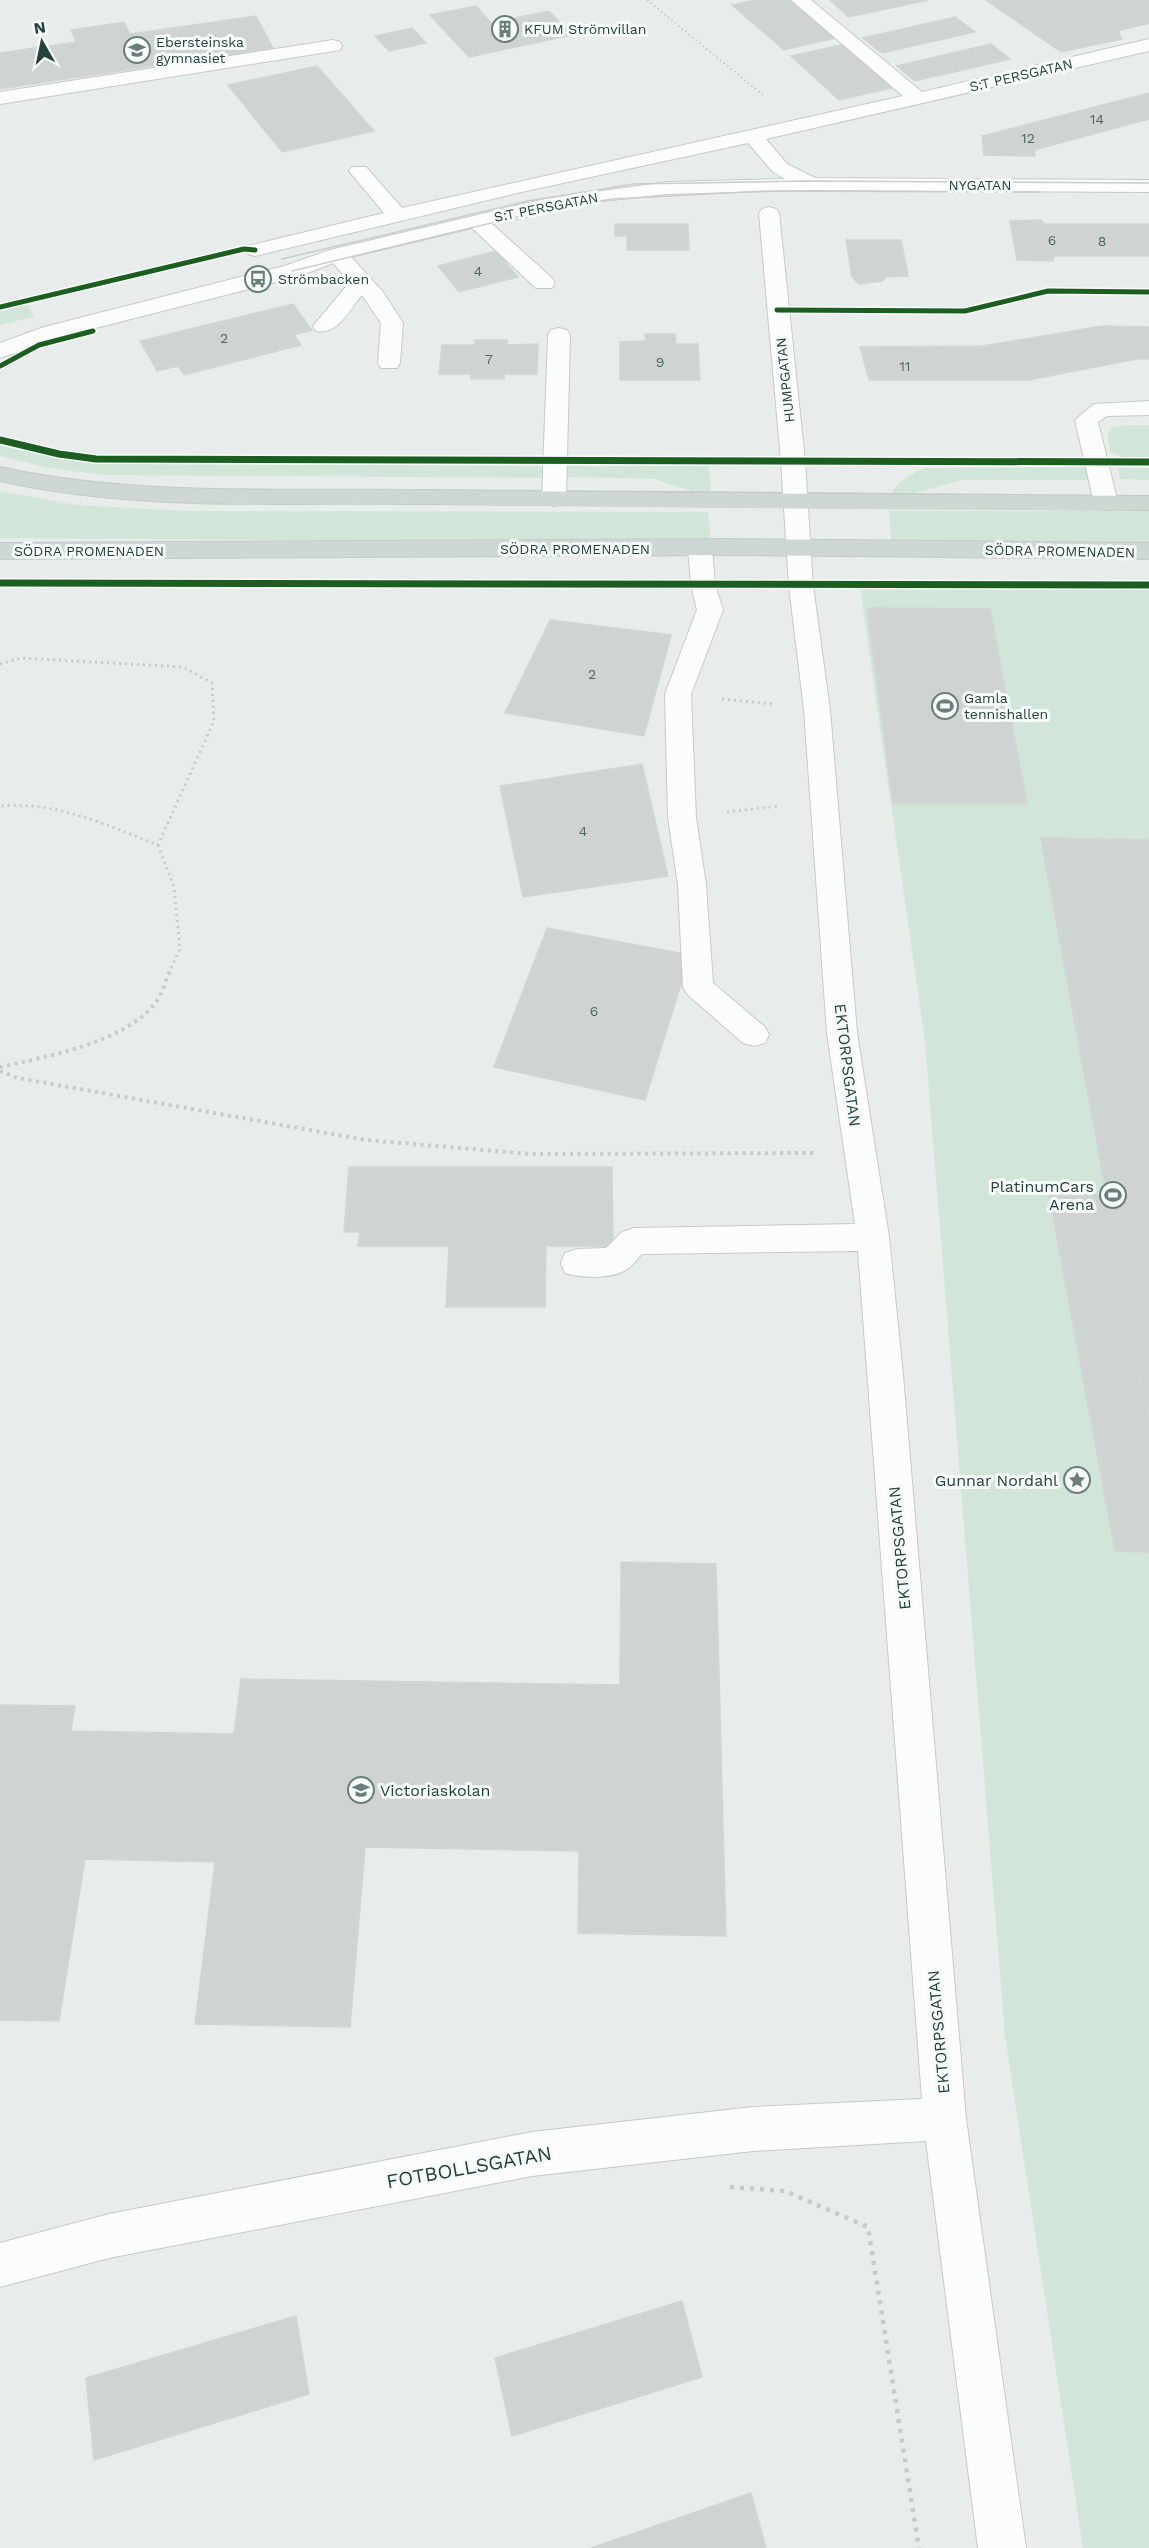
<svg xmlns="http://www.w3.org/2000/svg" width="1149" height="2548" font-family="'Work Sans',sans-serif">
<rect width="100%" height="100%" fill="#e8edeb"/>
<!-- green -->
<g fill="#d1e6d8">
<polygon points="27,303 34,317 0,325 0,310"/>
<polygon points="1125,425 1149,425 1149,457 1121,457 1110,451 1107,436 1112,427"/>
<polygon points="0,443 97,462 155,464 542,466 542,478 106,475 48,468 0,456"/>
<polygon points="566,466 709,466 711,493 698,493 654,479 566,477"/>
<path d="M1089,467L1092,480H962L906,495L889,497C898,481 909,475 925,468Z"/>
<polygon points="1118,468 1149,468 1149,480 1120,479"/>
<polygon points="0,491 76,505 188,511 708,512 711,543 0,538"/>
<polygon points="889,511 1149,511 1149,542 891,541"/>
<polygon points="860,588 1149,589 1149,2548 1083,2548 1005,2036 925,1042"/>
</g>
<!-- building -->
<g fill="#cfd4d2" stroke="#d1d6d4" stroke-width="1.5">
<polygon points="755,0 789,0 835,38 784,50 732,5"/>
<polygon points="830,0 928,0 849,17"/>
<polygon points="986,0 1149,0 1149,23 1118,31 1122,39 1061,52"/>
<polygon points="476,6 491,23 549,11 572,35 469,57 430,15"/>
<polygon points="256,16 273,48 0,89 0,53 76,42 71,30 124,22 130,34"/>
<polygon points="955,17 975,32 882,53 863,38"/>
<polygon points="412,28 426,43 389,51 375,36"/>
<polygon points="846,44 896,87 839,100 791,56"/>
<polygon points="991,44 1010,59 915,81 897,66"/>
<polygon points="317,66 374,131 282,152 228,85"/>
<polygon points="1149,93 1149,119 1034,150 1035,156 984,155 982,136"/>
<polygon points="1041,220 1044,224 1149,224 1149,256 1054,256 1053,261 1017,260 1010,221"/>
<polygon points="615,224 688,224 689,250 627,250 627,236 615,236"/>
<polygon points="846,240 901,240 908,276 886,277 882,281 859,284 852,277"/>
<polygon points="496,251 518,277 459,292 438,266"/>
<polygon points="293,304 312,330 294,335 301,345 184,375 178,366 157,371 140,341"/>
<polygon points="1102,326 1149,327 1149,359 1137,359 1028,380 869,380 860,347 983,346"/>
<polygon points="645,334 675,334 676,344 698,344 700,380 620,380 620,342 646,341"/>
<polygon points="475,340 507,340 507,345 538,344 537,374 504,374 504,379 471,379 471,374 439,374 442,345 475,345"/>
<polygon points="867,608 990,609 1027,804 893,804"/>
<polygon points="550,620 671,635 644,736 505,713"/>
<polygon points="642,764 668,876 523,897 500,786"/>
<polygon points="1041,838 1149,840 1149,1552 1115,1551 1049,1195 1107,1194"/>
<polygon points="1041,838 1149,840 1149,905"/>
<polygon points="1041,838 1149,905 1149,1423 1079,1046"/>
<polygon points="547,928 690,955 645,1100 494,1067"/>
<polygon points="349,1167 612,1167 613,1246 546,1246 545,1307 446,1307 449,1246 358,1246 360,1232 344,1232"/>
<polygon points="621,1562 716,1564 726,1936 578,1933 579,1851 365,1847 350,2027 195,2024 215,1862 85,1859 59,2021 0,2020 0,1705 75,1706 71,1731 234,1734 241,1679 620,1685"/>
<polygon points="682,2301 702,2377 512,2436 495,2358"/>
<polygon points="296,2316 309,2394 94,2460 86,2378"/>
<polygon points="751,2493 766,2548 591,2548"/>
</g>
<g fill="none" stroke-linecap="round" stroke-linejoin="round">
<defs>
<g id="minor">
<path d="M791,0H811L922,92L1149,39V51L766,139L787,164L815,178L1149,180V192L811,190L667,194L602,201L492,224L552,278L555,283L552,288H536L472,228L351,257L383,292L403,323L400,363L397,368H381L378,363L381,323L362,295C350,309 337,336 316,331L313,326L350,282L333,263L300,276L60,337L0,358V343L44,327L284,266L330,250L545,199L667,182L785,179L773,172L748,143L517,193L255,256L248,254L245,250L248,246L384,213L349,171L352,167H366L402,208L903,96Z"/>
<polygon points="333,40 340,42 342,46 340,50 0,104 0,92"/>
<path d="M769,207L776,209L779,213L805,461L813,586L830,710L857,1033L889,1237L903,1375L966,2119L1026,2548H978L926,2141L753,2151L532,2176L109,2258L0,2287V2243L109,2214L532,2132L753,2107L922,2099L858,1251L642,1254C636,1260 631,1268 624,1271C608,1279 581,1278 565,1273L561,1263L565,1253L577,1249L606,1248L622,1232L634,1228L855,1224L827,1033L804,710L789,586L781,461L759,213L762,209Z"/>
<polygon points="559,328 567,330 570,335 566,499 562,504 554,506 546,504 542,499 548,335 551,330"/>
<polygon points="1149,401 1149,415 1107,416 1098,422 1118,503 1114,508 1106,510 1098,508 1094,503 1075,420 1094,404"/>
<polygon points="700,541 709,544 712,549 715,584 723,610 691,694 696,818 706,885 713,983 765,1027 769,1035 765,1043 754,1046 743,1043 688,995 683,987 678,885 668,818 665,694 697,610 691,584 688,549 691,544"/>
</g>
<g id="major">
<path d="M0,467C136,497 287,488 426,490C667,493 908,495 1149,496V510C908,510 667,508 426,504C287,502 136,512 0,481Z"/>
<polygon points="725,539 1149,543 1149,559 725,555 0,559 0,543"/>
</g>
</defs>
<!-- minor casing -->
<use href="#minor" stroke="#c5cac8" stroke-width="2"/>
<!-- major casing -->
<use href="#major" stroke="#c3ccc9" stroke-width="2"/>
<!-- path-far3 -->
<polyline stroke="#c3ccca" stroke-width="2" stroke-dasharray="1.5 3" stroke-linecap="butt" points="647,0 763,95"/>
<!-- path-far2 -->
<g stroke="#c3ccca" stroke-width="3" stroke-dasharray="2 4" stroke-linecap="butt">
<polyline points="1139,461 1149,462"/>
<path d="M0,664L22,658L183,667L212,683L214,721L158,845C106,825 57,801 0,806"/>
<polyline points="722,699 772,704"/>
<polyline points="727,812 779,806"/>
<polyline points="158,845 174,887 180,949 170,970"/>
</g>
<!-- path-far1 -->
<g stroke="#c3ccca" stroke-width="4" stroke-dasharray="3 4.5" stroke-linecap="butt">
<path d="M0,1067C46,1057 127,1042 156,1002C163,993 166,979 171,969"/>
<polyline points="0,1071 18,1078 366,1140 531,1154 814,1153"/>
</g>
<!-- path -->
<polyline stroke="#c3ccca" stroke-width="4.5" stroke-dasharray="4 6" stroke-linecap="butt" points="730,2187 785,2191 868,2227 919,2548"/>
<!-- minor -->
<use href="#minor" fill="#fcfcfc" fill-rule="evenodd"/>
<!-- major -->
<use href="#major" fill="#cfd7d5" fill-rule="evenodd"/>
<!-- tram -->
<g stroke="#c9cdcc" stroke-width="1.5">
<polyline points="282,259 528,201 634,184 804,181 1149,183"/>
<polyline points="292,271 541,211 612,199 765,191 1040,192"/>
</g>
<defs>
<g id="cycleway-far1">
<polyline points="0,307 244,249 255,250"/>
<polyline points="777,310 965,311 1048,291 1149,292"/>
<polyline points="0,366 39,345 93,331"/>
</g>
<g id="cycleway">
<polyline points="0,440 59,454 96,459 1149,462"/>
<polyline points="0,583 1149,585"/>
</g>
</defs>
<!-- cycleway-far1 casing -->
<use href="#cycleway-far1" stroke="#f7fbf9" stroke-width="8"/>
<!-- cycleway casing -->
<use href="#cycleway" stroke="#f7fbf9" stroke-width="10"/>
<!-- cycleway-far1 -->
<use href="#cycleway-far1" stroke="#1b5e20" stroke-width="5"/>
<!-- cycleway -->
<use href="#cycleway" stroke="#1b5e20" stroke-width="7"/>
</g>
<!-- icons -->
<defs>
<symbol id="building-ring" viewBox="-11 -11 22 22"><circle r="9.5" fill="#f7fbf9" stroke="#697e78" stroke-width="1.5"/><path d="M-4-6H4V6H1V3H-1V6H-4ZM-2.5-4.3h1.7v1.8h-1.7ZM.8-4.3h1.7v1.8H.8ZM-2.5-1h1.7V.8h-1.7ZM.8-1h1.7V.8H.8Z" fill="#697e78"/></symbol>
<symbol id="school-ring" viewBox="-11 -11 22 22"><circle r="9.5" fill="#f7fbf9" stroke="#697e78" stroke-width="1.5"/><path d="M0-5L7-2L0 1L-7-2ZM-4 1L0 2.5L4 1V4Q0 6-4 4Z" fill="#697e78"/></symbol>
<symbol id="bus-ring" viewBox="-11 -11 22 22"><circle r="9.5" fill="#f7fbf9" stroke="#697e78" stroke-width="1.5"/><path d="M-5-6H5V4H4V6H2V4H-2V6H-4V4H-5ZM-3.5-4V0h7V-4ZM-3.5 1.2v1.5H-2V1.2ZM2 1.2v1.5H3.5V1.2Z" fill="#697e78"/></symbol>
<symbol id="stadium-ring" viewBox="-11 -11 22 22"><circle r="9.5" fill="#f7fbf9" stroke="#697e78" stroke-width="1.5"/><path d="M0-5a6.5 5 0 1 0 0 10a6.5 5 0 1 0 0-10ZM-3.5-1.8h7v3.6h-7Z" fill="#697e78"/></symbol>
<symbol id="sight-ring" viewBox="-11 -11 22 22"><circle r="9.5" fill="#f7fbf9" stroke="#697e78" stroke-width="1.5"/><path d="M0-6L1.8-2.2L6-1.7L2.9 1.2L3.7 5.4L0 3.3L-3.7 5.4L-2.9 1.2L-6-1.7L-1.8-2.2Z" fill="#697e78"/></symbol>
</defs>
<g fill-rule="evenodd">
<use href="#building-ring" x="490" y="14" width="30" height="30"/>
<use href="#school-ring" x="122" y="35" width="30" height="30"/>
<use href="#bus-ring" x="243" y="264" width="30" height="30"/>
<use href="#stadium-ring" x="930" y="691" width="30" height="30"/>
<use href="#stadium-ring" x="1098" y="1180" width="30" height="30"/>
<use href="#sight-ring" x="1062" y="1465" width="30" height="30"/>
<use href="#school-ring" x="346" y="1775" width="30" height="30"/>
</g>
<g text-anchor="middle" stroke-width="6" stroke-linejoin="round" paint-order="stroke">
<!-- far-poi labels -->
<g font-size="14" fill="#24423a" stroke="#f7fbf9" text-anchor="start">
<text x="524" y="34">KFUM Strömvillan</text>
<text x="156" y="47">Ebersteinska<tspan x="156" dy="16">gymnasiet</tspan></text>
<text x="278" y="284">Strömbacken</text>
<text x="964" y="703">Gamla<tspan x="964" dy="16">tennishallen</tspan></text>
</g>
<!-- far-street labels -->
<g font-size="14" fill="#24423a" stroke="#f7fbf9">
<text transform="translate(1021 75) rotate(-13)" y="5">S:T PERSGATAN</text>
<text x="980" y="190">NYGATAN</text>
<text transform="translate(546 207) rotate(-11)" y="5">S:T PERSGATAN</text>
<text transform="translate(785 380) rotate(-96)" y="5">HUMPGATAN</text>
<text x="575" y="554">SÖDRA PROMENADEN</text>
<text x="89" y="556">SÖDRA PROMENADEN</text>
<text transform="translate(1060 551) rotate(1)" y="5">SÖDRA PROMENADEN</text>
</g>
<!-- number labels -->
<g font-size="14" fill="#506761">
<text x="1097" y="124">14</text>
<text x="1028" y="143">12</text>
<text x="1052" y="245">6</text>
<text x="1102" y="246">8</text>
<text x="478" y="276">4</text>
<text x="224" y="343">2</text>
<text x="489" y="364">7</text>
<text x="660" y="367">9</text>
<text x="905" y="371">11</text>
<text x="592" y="679">2</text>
<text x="583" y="836">4</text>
<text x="594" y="1016">6</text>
</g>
<!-- street labels -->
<g font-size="16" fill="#24423a" stroke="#f7fbf9">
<text transform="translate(848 1065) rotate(83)" y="6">EKTORPSGATAN</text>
<text transform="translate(899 1548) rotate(-95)" y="6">EKTORPSGATAN</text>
<text transform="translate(938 2032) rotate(-95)" y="6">EKTORPSGATAN</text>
</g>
<!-- poi labels -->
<g font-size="16" fill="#24423a" stroke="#f7fbf9" text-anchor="end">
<text x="1094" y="1192">PlatinumCars<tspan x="1094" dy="18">Arena</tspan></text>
<text x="1058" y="1486">Gunnar Nordahl</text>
<text x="380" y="1796" text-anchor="start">Victoriaskolan</text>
</g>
<!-- near-street labels -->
<g font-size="20" fill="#24423a" stroke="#f7fbf9">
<text transform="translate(469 2167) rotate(-10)" y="7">FOTBOLLSGATAN</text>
</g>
</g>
<!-- north arrow -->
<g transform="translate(42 42) rotate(351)" stroke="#f7fbf9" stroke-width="4.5" paint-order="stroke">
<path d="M0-4.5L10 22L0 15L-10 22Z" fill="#24423a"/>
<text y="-9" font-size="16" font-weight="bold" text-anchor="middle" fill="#24423a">N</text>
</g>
</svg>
